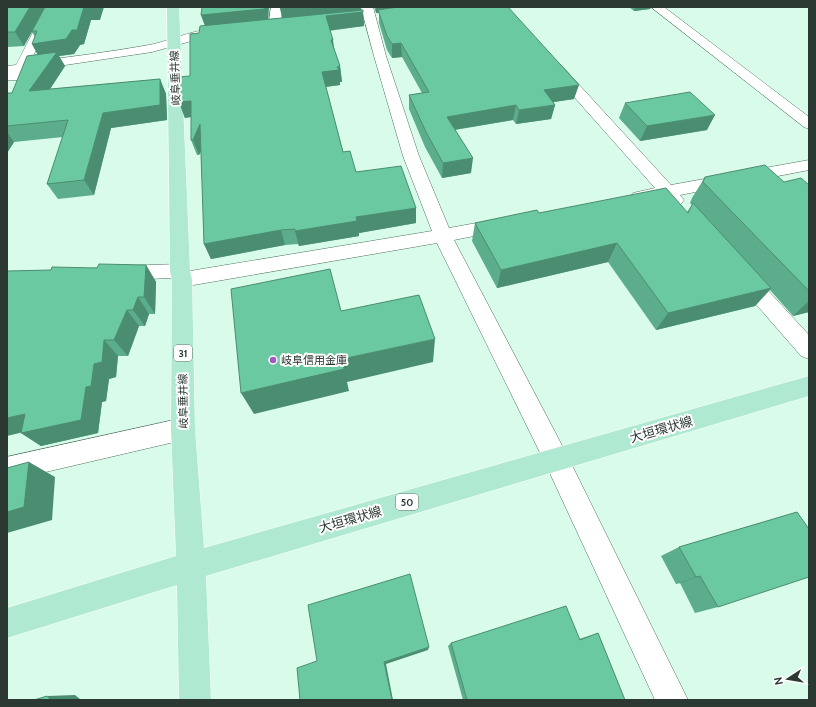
<svg xmlns="http://www.w3.org/2000/svg" width="816" height="707" font-family="Cabin,'Noto Sans JP',sans-serif">
<rect width="100%" height="100%" fill="#d8fbea"/>
<g fill="none" stroke-linecap="round" stroke-linejoin="round">
<defs>
<g id="minor">
<path d="M46,7H58L30,62C70,57 110,52 149,45C171,41 203,25 224,30L226,33L224,36L195,40L152,52L25,71L18,80H8L7,66L16,65Z"/>
<polygon points="271,7 283,7 280,29 278,32 270,32 268,29"/>
<polygon points="361,7 373,7 386,56 419,156 449,228 504,218 510,220 513,224 510,228 504,230 454,240 565,451 688,700 655,700 547,467 437,243 182,287 175,285 172,280 173,278 120,280 113,278 110,273 113,268 120,266 180,264 187,266 190,271 432,231 403,156 374,56"/>
<polygon points="651,7 664,7 809,117 809,129 804,127"/>
<path d="M556,64L561,65L671,185L809,160V170L680,195L684,200L681,204C673,206 669,204 663,198L639,203L633,201L630,197L633,193L655,188L551,71L549,68L551,65Z"/>
<polygon points="742,268 749,270 809,335 809,359 801,356 735,280 732,275 735,270"/>
<polygon points="183,418 192,421 195,429 192,437 183,440 7,481 7,457"/>
</g>
<polygon id="major" points="167,7 179,7 190,271 192,280 195,429 204,548 809,376 809,396 206,576 211,700 179,700 177,585 7,638 7,608 176,556 171,429 172,280 170,271"/>
</defs>
<!-- minor casing -->
<use href="#minor" stroke="#506f61" stroke-width="1"/>
<!-- major casing -->
<use href="#major" stroke="#fff" stroke-width="1"/>
<!-- minor -->
<use href="#minor" fill="#fff" fill-rule="evenodd"/>
<!-- major -->
<use href="#major" fill="#afe9d1" fill-rule="evenodd"/>
</g>
<!-- wall -->
<g fill="#5cad8b">
<polygon points="7,7 100,20 91,20 84,44 80,45 74,54 59,56 65,66 50,89 160,79 166,94 167,120 111,128 94,195 58,199 47,184 63,137 14,142 7,153 7,93 12,93 38,55 32,44 35,37 32,32 24,46 7,47"/>
<polygon points="280,7 361,7 361,10 363,12 364,26 330,30 334,49 340,66 342,82 340,82 340,85 326,87 343,152 356,172 416,208 416,223 359,233 359,236 299,246 298,244 285,245 211,259 204,244 201,152 199,155 197,155 191,140 191,117 185,118 179,102 190,76 199,33 205,25 201,15 268,19 282,18"/>
<polygon points="374,7 508,7 574,99 553,102 555,105 551,119 516,124 513,120 455,130 471,173 442,178 425,147 409,109 409,95 422,93 402,57 392,58 387,50 379,23 379,13 376,13"/>
<polygon points="629,7 651,7 650,9 634,11"/>
<polygon points="625,103 707,130 640,141 619,118"/>
<polygon points="705,177 784,182 809,185 809,312 793,316 770,290 755,306 656,330 608,262 497,288 472,241 475,223 539,213 687,212 692,205 690,203 692,198"/>
<polygon points="146,265 156,282 155,314 149,314 145,326 139,326 128,356 118,356 116,377 109,379 106,401 102,402 98,433 41,446 21,433 51,270"/>
<polygon points="797,512 718,607 695,613 680,583 676,584 661,556 679,547"/>
<polygon points="598,633 625,700 463,700 448,646 451,643 579,639"/>
</g>
<!-- shaded-wall -->
<g fill="#4b8d71">
<polygon points="30,7 45,7 24,46 15,32"/>
<polygon points="84,7 104,7 100,20 91,20 84,44 80,45 74,54 59,56 65,66 39,106 29,91 40,59 32,44"/>
<polygon points="265,7 269,7 268,24 206,29 201,15"/>
<polygon points="286,7 361,7 361,12 363,12 364,26 328,31 283,22 280,8"/>
<polygon points="376,7 416,7 378,10 379,13 376,13"/>
<polygon points="635,7 651,7 650,9 634,11"/>
<polygon points="331,40 333,40 335,55"/>
<polygon points="401,43 402,57 392,58 392,44"/>
<polygon points="340,66 342,82 340,82 340,85 324,87 322,72"/>
<polygon points="160,79 166,94 167,120 111,128 94,195 84,180 103,113"/>
<polygon points="579,85 574,99 541,104 544,90"/>
<polygon points="191,101 196,116 185,118 179,102"/>
<polygon points="516,105 513,120 446,131 447,117"/>
<polygon points="555,105 551,119 516,124 519,110"/>
<polygon points="715,115 707,130 640,141 647,126"/>
<polygon points="200,124 206,139 199,155 193,140"/>
<polygon points="7,132 14,142 7,153"/>
<polygon points="473,158 471,173 442,178 443,163"/>
<polygon points="416,208 416,223 359,233 359,236 299,246 295,231 356,217"/>
<polygon points="281,230 285,245 211,259 204,244"/>
<polygon points="617,243 608,262 497,288 501,270"/>
<polygon points="146,265 156,282 155,314 144,297"/>
<polygon points="771,288 755,306 656,330 668,313"/>
<polygon points="138,297 149,314 145,326 133,310"/>
<polygon points="809,301 809,312 793,316"/>
<polygon points="127,310 139,326 128,356 114,340"/>
<polygon points="435,339 433,362 347,382 349,391 254,414 241,393 342,359"/>
<polygon points="104,340 118,356 116,377 109,379 106,401 102,402 98,433 41,446 21,433 86,387 94,364"/>
<polygon points="25,414 44,427 7,436 7,418"/>
<polygon points="29,462 55,477 52,520 7,533 7,512"/>
<polygon points="700,576 680,583 676,584 696,577"/>
<polygon points="429,647 428,650 386,664 393,700 392,700 384,662"/>
<polygon points="75,695 81,700 51,700 47,696"/>
</g>
<!-- building -->
<g fill="#6bc9a2" stroke="#4b8d71">
<polygon points="7,7 30,7 15,32 7,32"/>
<polygon points="45,7 84,7 77,30 72,30 66,39 32,44 37,31 32,31"/>
<polygon points="202,7 265,7 264,9 201,15"/>
<polygon points="398,7 508,7 579,85 544,90 555,105 519,110 516,105 447,117 473,158 443,163 426,132 409,95 429,92 401,43 392,44 387,36 378,10"/>
<polygon points="363,10 363,12 326,16 333,40 331,40 340,66 337,67 339,70 322,72 343,152 350,151 356,172 401,166 416,208 356,217 357,221 295,231 295,229 281,230 204,244 200,124 193,140 191,140 191,101 179,102 178,77 190,76 190,34 199,33 200,26"/>
<polygon points="57,52 29,91 160,79 160,105 103,113 84,180 47,184 68,120 7,126 7,93 12,93 27,56"/>
<polygon points="690,92 715,115 647,126 625,103"/>
<polygon points="765,165 784,182 801,178 809,185 809,291 703,182 705,177"/>
<polygon points="666,188 688,213 693,203 771,288 668,313 617,243 501,270 475,223 537,210 539,213"/>
<polygon points="99,264 146,265 144,297 138,297 133,310 127,310 114,340 104,340 102,362 94,364 91,386 86,387 81,420 21,433 25,414 7,418 7,271 51,270 52,267 97,268"/>
<polygon points="330,269 341,311 419,295 435,339 342,359 344,369 241,393 231,289"/>
<polygon points="29,462 24,507 7,512 7,468"/>
<polygon points="797,512 809,529 809,577 718,607 700,576 696,577 679,547"/>
<polygon points="410,574 429,647 384,662 392,700 300,700 297,668 317,661 308,605"/>
<polygon points="566,606 580,640 598,633 625,700 467,700 451,643"/>
<polygon points="47,696 51,700 34,700"/>
</g>
<!-- markers -->
<circle fill="#a656c7" stroke="#fefefe" stroke-width="1.5" cx="273" cy="360" r="4"/>
<g text-anchor="middle" stroke-width="4" stroke-linejoin="round" paint-order="stroke">
<!-- shield labels -->
<g fill="#fefefe" stroke="#6a746f" stroke-width="1">
<rect x="174" y="345" width="18" height="16" rx="3"/>
<rect x="396" y="494" width="22" height="16" rx="3"/>
</g>
<g font-size="10" font-weight="bold" fill="#2b3932">
<text x="183" y="357">31</text>
<text x="407" y="506">50</text>
</g>
<!-- street labels -->
<g font-size="11" fill="#2b3932" stroke="#fefefe">
<text transform="translate(175 78) rotate(-92)" y="4">岐阜垂井線</text>
<text transform="translate(183 401) rotate(-91)" y="4">岐阜垂井線</text>
</g>
<!-- poi labels -->
<g font-size="11" fill="#2b3932" stroke="#fefefe" text-anchor="start">
<text x="281" y="364">岐阜信用金庫</text>
</g>
<!-- near-street labels -->
<g font-size="13" fill="#2b3932" stroke="#fefefe">
<text transform="translate(661 429) rotate(-16)" y="5">大垣環状線</text>
<text transform="translate(350 519) rotate(-16)" y="5">大垣環状線</text>
</g>
</g>
<!-- border -->
<rect width="816" height="707" fill="none" stroke="#2b3932" stroke-width="16"/>
<!-- north arrow -->
<g transform="translate(788 679) rotate(258)" stroke="#fefefe" stroke-width="3" paint-order="stroke">
<path d="M0-3L7 15L0 10L-7 15Z" fill="#2b3932"/>
<text y="-6" font-size="11" font-weight="bold" text-anchor="middle" fill="#2b3932">N</text>
</g>
</svg>
